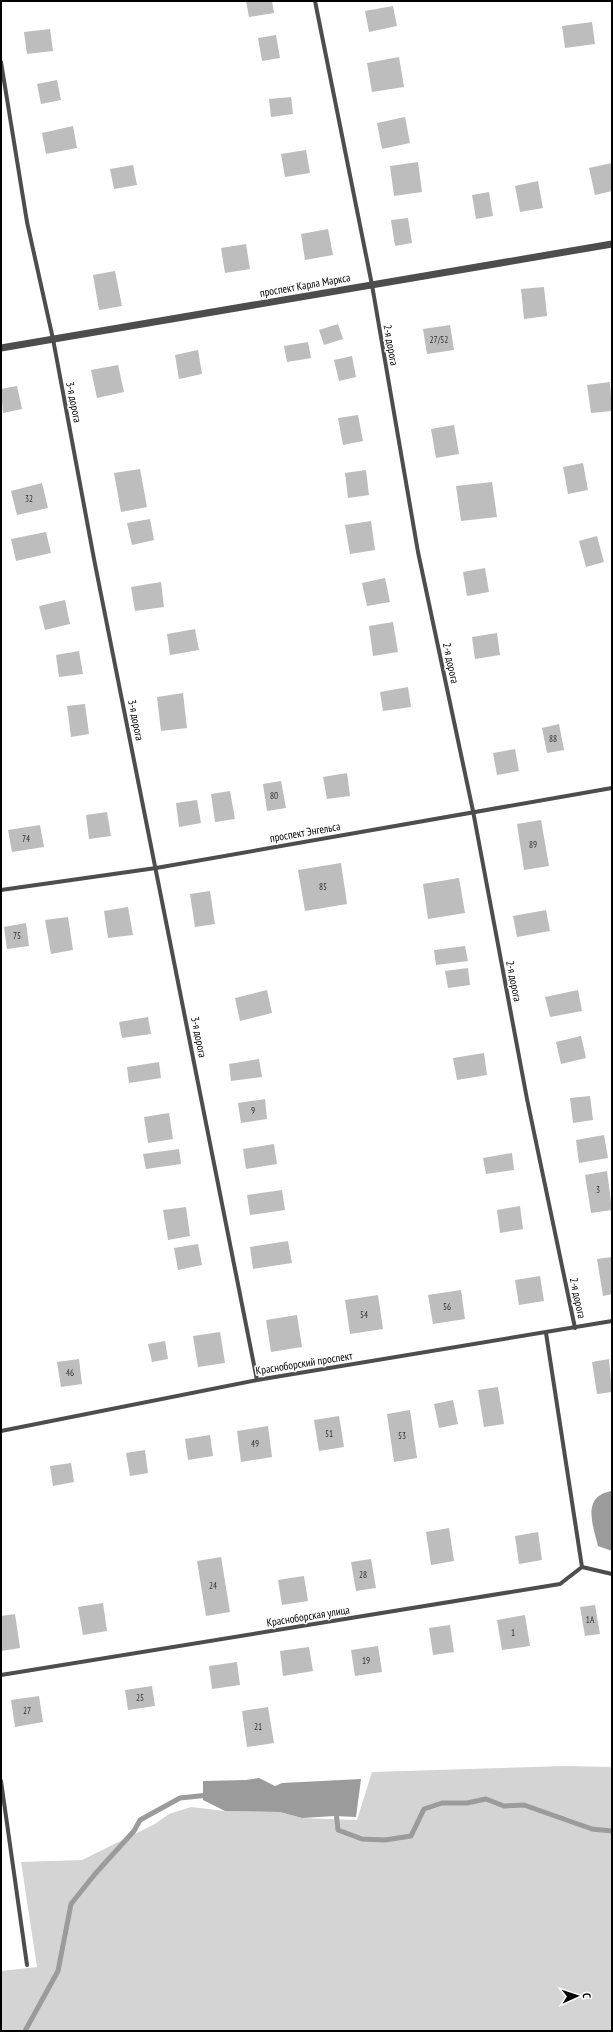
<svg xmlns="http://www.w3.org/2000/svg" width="613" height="2032" font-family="'PT Sans Narrow',sans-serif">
<rect width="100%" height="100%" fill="#fff"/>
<!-- green -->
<polygon fill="#d4d4d4" points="565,1766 612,1767 612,2031 1,2031 1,1971 37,1967 21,1862 82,1860 155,1824 169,1814 191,1807 225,1811 280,1812 302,1818 357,1820 372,1772"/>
<!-- water -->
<g fill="#9b9b9b">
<path d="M612,1491V1551L598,1546C593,1525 581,1496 612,1491Z"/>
<polygon points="259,1778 275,1786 282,1783 361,1779 356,1817 335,1816 302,1818 280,1812 225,1811 203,1800 203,1781 246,1780"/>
</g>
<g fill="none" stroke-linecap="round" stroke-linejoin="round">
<!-- stream -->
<g stroke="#9b9b9b" stroke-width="5">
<polyline points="336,1811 338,1830 362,1839 385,1840 411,1836 424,1809 442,1803 467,1803 486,1799 504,1806 524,1805 592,1829 612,1831"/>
<polyline points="25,2031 58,1971 71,1904 95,1874 134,1831 140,1820 180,1798 209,1795"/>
</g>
</g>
<!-- building -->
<g fill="#bdbdbd">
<polygon points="246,1 272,1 274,13 249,17"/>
<polygon points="393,6 397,26 369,32 365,11"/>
<polygon points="592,22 595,44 565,48 562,26"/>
<polygon points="50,29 53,51 27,54 24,32"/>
<polygon points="276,35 280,58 262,61 258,38"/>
<polygon points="399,57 404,87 372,92 367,63"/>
<polygon points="57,80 61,100 41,104 37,84"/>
<polygon points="291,97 293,114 271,117 269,99"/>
<polygon points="405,117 410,143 382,149 377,123"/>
<polygon points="73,126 77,148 46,154 42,133"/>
<polygon points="306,150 310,173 285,177 281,154"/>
<polygon points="418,162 422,192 394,196 390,166"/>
<polygon points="612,163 612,191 595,195 589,168"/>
<polygon points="133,165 137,185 114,189 110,169"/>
<polygon points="538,181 543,208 520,212 515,186"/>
<polygon points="489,192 493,216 476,219 472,195"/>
<polygon points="408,218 412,243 395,246 391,220"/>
<polygon points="328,229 333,255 305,260 301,234"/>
<polygon points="246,244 250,269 225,273 221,248"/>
<polygon points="115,271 122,306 99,310 93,275"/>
<polygon points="544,287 547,316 524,319 521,289"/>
<polygon points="338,324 343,339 324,345 319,330"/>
<polygon points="450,325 454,350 427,354 423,329"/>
<polygon points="308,342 311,358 287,362 284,346"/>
<polygon points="198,350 202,374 179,379 175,355"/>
<polygon points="352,356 356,377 339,381 334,360"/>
<polygon points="118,365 124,392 97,398 91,370"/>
<polygon points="610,382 612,411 591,413 587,385"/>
<polygon points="17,386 22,409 3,413 1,389"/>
<polygon points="358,415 363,441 343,445 338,418"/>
<polygon points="454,425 459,454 436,458 431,429"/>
<polygon points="583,463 588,490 568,494 563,467"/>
<polygon points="140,469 147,507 121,512 114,473"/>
<polygon points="366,470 369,495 348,498 345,473"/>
<polygon points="492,482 497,517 461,521 456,486"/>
<polygon points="42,483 48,508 17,515 11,491"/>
<polygon points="150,519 154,540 132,545 127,523"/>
<polygon points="371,521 375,550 350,554 345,525"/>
<polygon points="46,532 51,553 16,561 11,539"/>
<polygon points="597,536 604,562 586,567 579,541"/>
<polygon points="485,568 489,592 467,596 463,572"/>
<polygon points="385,578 390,602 367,606 362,583"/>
<polygon points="161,582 164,607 135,611 131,587"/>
<polygon points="65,600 70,624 45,630 39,606"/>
<polygon points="393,622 398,652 373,656 369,626"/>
<polygon points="195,629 199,650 170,655 167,634"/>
<polygon points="497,633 500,655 475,659 472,637"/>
<polygon points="79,651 83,674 59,677 56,655"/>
<polygon points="408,687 411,707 383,711 380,692"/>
<polygon points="183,693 187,728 161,731 157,697"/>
<polygon points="85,704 89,734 71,737 67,706"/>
<polygon points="559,724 564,750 547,753 542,728"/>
<polygon points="515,749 519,771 497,775 493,753"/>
<polygon points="347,773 350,796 327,799 323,777"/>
<polygon points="281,781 286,808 267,811 263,784"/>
<polygon points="230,791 235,819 215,822 211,794"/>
<polygon points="197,800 201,823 179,827 176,803"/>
<polygon points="107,812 111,836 89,839 86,815"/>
<polygon points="541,820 549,866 524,870 517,824"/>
<polygon points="40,825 44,847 12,852 8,830"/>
<polygon points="341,863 347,904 305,911 298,870"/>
<polygon points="459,878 465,913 428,919 423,884"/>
<polygon points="210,891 215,924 195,927 190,894"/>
<polygon points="128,907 133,935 108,938 104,911"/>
<polygon points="546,910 550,931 517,937 513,916"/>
<polygon points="68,917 73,950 51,954 45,920"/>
<polygon points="26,923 29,946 7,949 4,927"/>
<polygon points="465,946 468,961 436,965 434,950"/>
<polygon points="468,968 470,985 448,988 445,971"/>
<polygon points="267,990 272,1013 240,1021 235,998"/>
<polygon points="578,990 582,1011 550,1017 545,997"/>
<polygon points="148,1017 151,1034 122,1038 119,1022"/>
<polygon points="581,1036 586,1058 561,1064 556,1042"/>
<polygon points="484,1053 487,1075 457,1080 453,1058"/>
<polygon points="259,1059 262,1077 231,1081 229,1064"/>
<polygon points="159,1062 161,1078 129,1083 127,1067"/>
<polygon points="590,1096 593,1120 573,1123 570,1098"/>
<polygon points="265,1099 267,1119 241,1123 238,1103"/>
<polygon points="169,1113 173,1139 148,1143 144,1117"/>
<polygon points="604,1135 608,1158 579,1163 576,1140"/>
<polygon points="274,1144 277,1164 246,1169 243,1149"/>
<polygon points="179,1149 181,1164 146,1169 143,1154"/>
<polygon points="512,1153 514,1170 486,1174 483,1158"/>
<polygon points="607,1171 612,1210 591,1213 585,1175"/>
<polygon points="282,1190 285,1210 250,1215 247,1195"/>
<polygon points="520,1206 523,1229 500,1233 497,1210"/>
<polygon points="186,1207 190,1236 168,1240 163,1210"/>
<polygon points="288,1241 292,1263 253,1269 250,1247"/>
<polygon points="198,1244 202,1265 178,1270 174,1248"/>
<polygon points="612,1257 612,1294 603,1296 597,1259"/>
<polygon points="540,1276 544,1301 519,1305 515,1280"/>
<polygon points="461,1290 465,1319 433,1324 428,1295"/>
<polygon points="378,1295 383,1329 350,1334 345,1300"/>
<polygon points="297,1315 302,1347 271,1352 266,1320"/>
<polygon points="220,1332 225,1363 198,1367 193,1336"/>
<polygon points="165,1341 168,1359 152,1362 148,1344"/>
<polygon points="79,1359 82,1384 61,1387 57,1362"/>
<polygon points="609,1359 612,1392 597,1394 592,1362"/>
<polygon points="498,1387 504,1424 484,1427 478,1390"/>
<polygon points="453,1400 458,1424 439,1428 434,1404"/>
<polygon points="410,1410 417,1458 394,1462 387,1414"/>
<polygon points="339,1416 344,1447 319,1451 314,1420"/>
<polygon points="268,1426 272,1457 241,1462 237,1431"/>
<polygon points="210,1435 213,1456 188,1460 185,1439"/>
<polygon points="145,1450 148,1473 130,1476 126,1453"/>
<polygon points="71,1463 74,1482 53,1486 50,1466"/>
<polygon points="449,1528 454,1561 431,1565 426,1532"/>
<polygon points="538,1532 542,1560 519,1564 515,1536"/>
<polygon points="221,1557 230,1612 206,1616 197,1561"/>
<polygon points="371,1559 376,1588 356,1591 351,1562"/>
<polygon points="304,1576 308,1601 282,1605 278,1580"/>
<polygon points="103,1603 107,1631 83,1635 78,1607"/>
<polygon points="595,1605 600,1634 585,1636 580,1607"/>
<polygon points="15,1614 20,1648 1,1651 1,1616"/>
<polygon points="525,1615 530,1646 502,1650 497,1620"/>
<polygon points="450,1625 454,1652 433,1655 429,1628"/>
<polygon points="378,1646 382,1672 355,1676 351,1650"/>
<polygon points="309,1647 313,1671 283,1676 280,1651"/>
<polygon points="237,1662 240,1685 212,1689 209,1666"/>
<polygon points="152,1686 155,1706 128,1710 125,1690"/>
<polygon points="39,1696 43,1722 15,1727 11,1700"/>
<polygon points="268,1707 274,1743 247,1747 242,1711"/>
</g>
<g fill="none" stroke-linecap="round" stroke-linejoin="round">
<!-- minor -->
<g stroke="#4d4d4d" stroke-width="4">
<polyline points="315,1 372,285 418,552 473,811 527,1099 575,1328"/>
<polyline points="1,62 27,222 53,339 94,559 257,1380"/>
<polyline points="1,890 156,868 612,788"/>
<polyline points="546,1333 582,1567"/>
<polyline points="1,1431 257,1380 612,1321"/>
<polyline points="1,1675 560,1584 582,1567 612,1574"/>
<polyline points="1,1781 27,1965"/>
</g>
<!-- tertiary -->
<polyline stroke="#4d4d4d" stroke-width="7" points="1,348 612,244"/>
</g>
<g text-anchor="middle" stroke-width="3" stroke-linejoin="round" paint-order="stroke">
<!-- number labels -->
<g font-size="9" fill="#2f2f2f">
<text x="439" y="343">27/52</text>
<text x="29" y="502">32</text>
<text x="553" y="742">88</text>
<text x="274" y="799">80</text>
<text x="26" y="842">74</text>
<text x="533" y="848">89</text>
<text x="323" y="890">85</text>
<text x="17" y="939">75</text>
<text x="253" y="1114">9</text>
<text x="598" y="1193">3</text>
<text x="447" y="1310">56</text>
<text x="364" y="1318">54</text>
<text x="70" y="1376">46</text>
<text x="329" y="1437">51</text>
<text x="402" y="1439">53</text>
<text x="255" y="1447">49</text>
<text x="363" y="1578">28</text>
<text x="213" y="1589">24</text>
<text x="590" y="1623">1А</text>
<text x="513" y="1636">1</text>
<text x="366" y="1664">19</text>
<text x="140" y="1701">25</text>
<text x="27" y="1714">27</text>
<text x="258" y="1730">21</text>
</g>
<!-- street labels -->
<g font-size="11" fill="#000" stroke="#fff">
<text transform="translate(305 285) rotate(-10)" y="4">проспект Карла Маркса</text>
<text transform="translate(391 345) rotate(80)" y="4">2-я дорога</text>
<text transform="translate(74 402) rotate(79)" y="4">3-я дорога</text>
<text transform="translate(451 663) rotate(78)" y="4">2-я дорога</text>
<text transform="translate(136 720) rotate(79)" y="4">3-я дорога</text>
<text transform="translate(305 832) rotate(-10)" y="4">проспект Энгельса</text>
<text transform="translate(514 981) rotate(79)" y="4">2-я дорога</text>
<text transform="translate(199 1037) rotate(79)" y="4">3-я дорога</text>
<text transform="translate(578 1298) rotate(78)" y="4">2-я дорога</text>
<text transform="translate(304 1363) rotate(-9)" y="4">Красноборский проспект</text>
<text transform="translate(308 1616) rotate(-9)" y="4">Красноборская улица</text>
</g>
</g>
<!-- border -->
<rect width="613" height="2032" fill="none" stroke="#000000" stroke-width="4"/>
<!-- north arrow -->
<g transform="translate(577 1996) rotate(87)" stroke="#ffffff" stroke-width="3" paint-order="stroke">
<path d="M0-3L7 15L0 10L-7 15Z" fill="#000000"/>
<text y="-6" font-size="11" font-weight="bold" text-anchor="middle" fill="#000000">С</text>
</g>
</svg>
